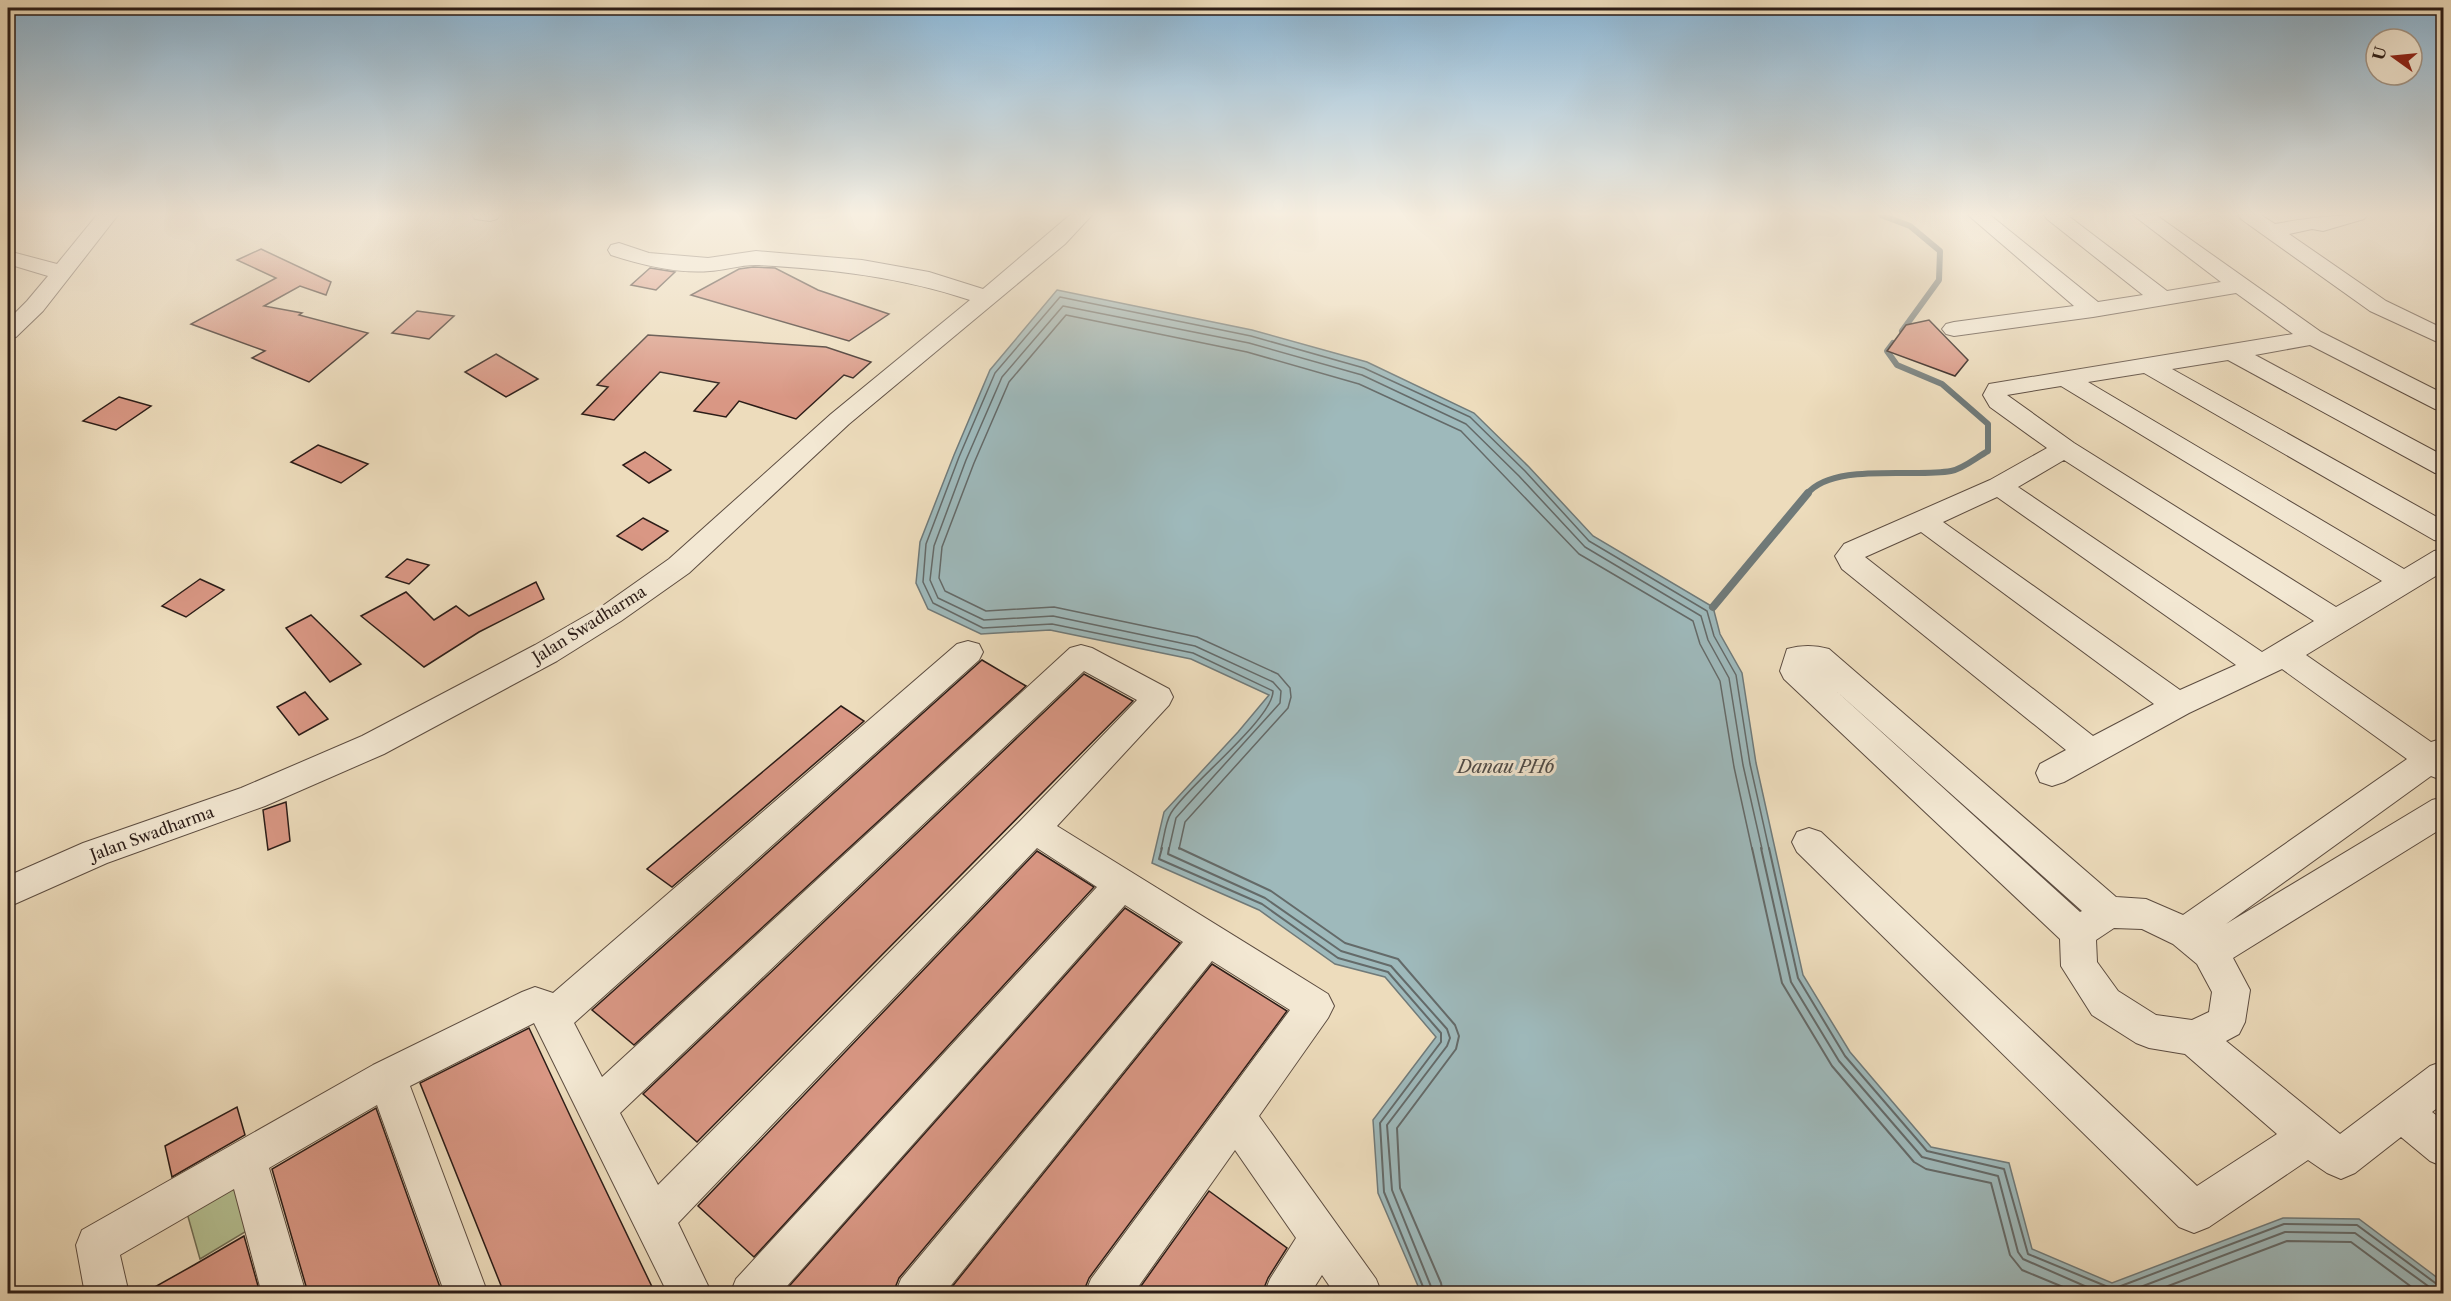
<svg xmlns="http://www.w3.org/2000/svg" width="2451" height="1301" font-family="'Libre Caslon Text',serif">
<rect width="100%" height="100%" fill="#eddcbc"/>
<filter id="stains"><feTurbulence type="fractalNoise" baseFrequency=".00333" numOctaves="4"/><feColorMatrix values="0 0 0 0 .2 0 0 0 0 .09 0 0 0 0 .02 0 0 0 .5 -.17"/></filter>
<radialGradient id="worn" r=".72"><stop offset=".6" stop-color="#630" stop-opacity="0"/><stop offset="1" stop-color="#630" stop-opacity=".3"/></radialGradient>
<!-- green -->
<polygon fill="#b5c193" stroke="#706e55" stroke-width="1.5" points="235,1176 250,1229 200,1259 185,1206"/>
<!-- water -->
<polygon fill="#9eb9bb" stroke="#707a79" stroke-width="1.5" points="1057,290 1252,330 1367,362 1474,413 1529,467 1593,536 1713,607 1720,634 1742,673 1756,763 1803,975 1850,1052 1931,1147 2009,1163 2032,1249 2112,1283 2283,1218 2359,1219 2443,1282 2443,1293 1421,1293 1378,1193 1373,1120 1436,1037 1385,977 1335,964 1259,910 1152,863 1164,812 1238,732 1269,695 1191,659 1050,630 981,634 928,609 916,583 920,542 954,455 990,370"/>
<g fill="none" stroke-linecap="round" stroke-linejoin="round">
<!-- shore-far1 -->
<g stroke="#646a69" stroke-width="1.5">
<path d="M1161,849C1164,839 1165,823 1171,813C1187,786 1273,719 1273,691L1193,653L1052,624L983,628L933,603L923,582L926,544L959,457L995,373L1060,297L1251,336L1364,368L1470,417L1525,471L1589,541L1707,611L1714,636L1736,675L1750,764L1769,849"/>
<polyline points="1169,849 1176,818 1280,703 1281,691 1273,682 1195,646 1053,616 984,620 938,598 930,580 934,546 966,460 1002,377 1063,306 1249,343 1362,375 1466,424 1519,476 1585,547 1701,616 1708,640 1729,678 1743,765 1762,849"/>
<polyline points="1179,849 1185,822 1288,708 1291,697 1290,688 1278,674 1197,637 1054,607 986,611 945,591 939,578 942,547 974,463 1009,382 1066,315 1247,352 1359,384 1461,431 1579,554 1693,621 1700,644 1720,681 1734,767 1752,849"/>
</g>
<!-- shore -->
<g stroke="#646a69" stroke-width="2">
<polyline points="1162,848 1159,859 1262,904 1338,958 1388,972 1441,1033 1441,1042 1380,1123 1384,1192 1426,1294"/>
<polyline points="1169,848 1168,854 1265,898 1341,951 1391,966 1447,1029 1450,1038 1447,1046 1387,1125 1392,1190 1434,1294"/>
<polyline points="1179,848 1271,891 1345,943 1398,959 1455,1025 1459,1036 1456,1049 1397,1128 1400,1188 1441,1283 1443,1294"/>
<polyline points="1752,848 1782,983 1832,1066 1914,1162 1926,1169 1991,1183 2010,1255 2022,1270 2080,1294"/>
<polyline points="1761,848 1791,982 1839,1061 1922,1157 1998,1176 2018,1252 2023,1259 2103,1294"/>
<polyline points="1769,848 1798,978 1845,1056 1927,1151 2004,1169 2028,1254 2113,1289 2284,1224 2357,1225 2438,1285 2444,1286"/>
<polyline points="2122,1294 2285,1232 2355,1233 2439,1294"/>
<polyline points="2147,1294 2287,1241 2351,1242 2421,1294"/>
</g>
<!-- stream-far1 -->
<g stroke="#707a79" stroke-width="6">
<polyline points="1881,215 1910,226 1940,251 1939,280 1902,331"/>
<path d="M1807,494C1833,462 1913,478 1951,471C1963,469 1977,457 1988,451V424L1942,384L1897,365L1887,351L1893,343"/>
</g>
<!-- stream -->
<polyline stroke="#707a79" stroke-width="8" points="1713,607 1808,493"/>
</g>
<!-- building -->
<g fill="#d99784" stroke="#2b1c17" stroke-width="1.5">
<polygon points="261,249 331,282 326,295 300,286 264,306 302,313 299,315 368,333 309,382 252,358 265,351 191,324 276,278 237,260"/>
<polygon points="753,267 775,268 818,290 889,314 849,341 691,295 739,269"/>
<polygon points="650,268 675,272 656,290 631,285"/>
<polygon points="417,311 454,316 429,339 392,333"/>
<polygon points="1929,320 1968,360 1955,376 1887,351 1906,325"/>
<polygon points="648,335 826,347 871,362 853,378 844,375 796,419 739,401 726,417 694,411 719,383 660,372 614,420 582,414 608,387 597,385"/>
<polygon points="496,354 538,379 506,397 465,372"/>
<polygon points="119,397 151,406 116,430 83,421"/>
<polygon points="318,445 368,464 341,483 291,462"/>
<polygon points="645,452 671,470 649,483 623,465"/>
<polygon points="643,518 668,531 642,550 617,536"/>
<polygon points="407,559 429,565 409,584 386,577"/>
<polygon points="200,579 224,590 186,617 162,606"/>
<polygon points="536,582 544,599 479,632 424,667 361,616 406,592 434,620 456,606 469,616"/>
<polygon points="311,615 361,664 330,682 286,628"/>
<polygon points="982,660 1026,686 634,1045 592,1010"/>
<polygon points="1084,674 1133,701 697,1142 643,1094"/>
<polygon points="305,692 328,719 299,735 277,707"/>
<polygon points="841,706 864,721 672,887 647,869"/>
<polygon points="286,802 290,841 268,850 263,810"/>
<polygon points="1037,851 1094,887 754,1257 698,1206"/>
<polygon points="1125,908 1180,943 899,1278 893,1293 783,1293"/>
<polygon points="1212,964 1287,1011 1089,1278 1083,1293 947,1293"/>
<polygon points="529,1028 573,1122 655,1293 504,1293 420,1083"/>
<polygon points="237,1107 245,1135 172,1177 165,1146"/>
<polygon points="376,1108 442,1293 308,1293 272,1169"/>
<polygon points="1209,1191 1287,1248 1268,1278 1262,1293 1136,1293"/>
<polygon points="244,1236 260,1293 144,1293 194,1265"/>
</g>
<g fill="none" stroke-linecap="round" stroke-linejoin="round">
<defs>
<g id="street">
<polygon points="97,215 118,215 43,311 16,337 8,339 8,320 27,301 48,276 8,264 8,251 57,264"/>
<polygon points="472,215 500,215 497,219 490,221 475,219"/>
<path d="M1070,215H1092L1065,244L849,424L689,573L621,621L557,661L384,754L265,806L107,863L8,907V876L83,843L241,788L362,736L535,645L601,607L669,559L831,414L970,300C901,277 831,269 759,265C743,264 726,270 710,271C677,274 642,265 611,255L608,250L611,245L619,243L649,253L708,258L756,251L862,260L929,272L983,289Z"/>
<path d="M1968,215H1990L2098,302L2143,295L2047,219L2044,215H2067L2167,291L2221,282L2133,215H2156L2321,332L2444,394V411L2435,409L2310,345L2255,355L2444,456V475L2435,473L2228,360L2172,369L2444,521V542L2434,540L2144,373L2088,382L2404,569L2434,551L2444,549V571L2306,655L2431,742L2444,738V781L2431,776L2226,924L2432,800L2444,797V827L2233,958L2250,990L2245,1022L2239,1034L2226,1041L2340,1134L2430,1066L2444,1061V1103L2432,1112L2444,1121V1167L2430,1161L2401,1137L2355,1173L2341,1179L2327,1173L2308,1160L2209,1227L2194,1233L2179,1227L1797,852L1792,842L1797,832L1809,828L1821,832L2197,1186L2277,1134L2185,1054L2149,1048L2136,1043L2092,1015L2061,966L2060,939L1784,679L1780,671L1787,649C1801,645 1815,645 1829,649L2116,897L2146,899L2183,915L2407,759L2282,669L2189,713L2064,782L2052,786L2040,782L2036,773L2040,764L2066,750L1842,569L1835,556L1844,544L1990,480L2047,448L1990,407L1983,395L1989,384L2293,334L2236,293L2093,317L1954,336L1946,334L1942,329L1946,324L1954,322L2074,306ZM2061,386L2382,581L2336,607L2074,443L2007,395ZM2064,460L2314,621L2262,652L2018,487ZM1997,497L2236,665L2180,690L1943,522ZM1921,532L2154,704L2093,736L1865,557ZM1834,689L2082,911L2080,912ZM2114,928L2142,929L2173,944L2197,964L2212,992L2209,1012L2192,1020L2156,1015L2118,991L2097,962L2096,940Z"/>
<path d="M2238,215H2261L2275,224C2306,218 2335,215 2367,215L2364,219L2323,231L2312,229L2289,234L2386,301L2444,329V345L2370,311L2241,219Z"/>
<path d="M968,641L979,644L983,652L979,660L574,1023L602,1077L1070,648L1081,645L1092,648L1169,689L1173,697L1169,705L1057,826L1328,994L1334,1006L1328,1018L1259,1116L1376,1279L1382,1294H1335L1322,1275L1310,1294H1264L1270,1279L1296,1238L1235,1150L1133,1294H1085L1091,1279L1290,1010L1212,961L944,1294H895L901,1279L1183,942L1125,905L780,1294H730L736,1279L1097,887L1037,848L678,1223L712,1294H668L534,1023L410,1086L488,1294H445L377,1105L269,1168L306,1294H262L234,1189L120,1255L129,1294H85L76,1245L82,1230L373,1065L522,992L535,987L553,993L957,644ZM1084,671L1137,700L1022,819L658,1185L620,1113Z"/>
</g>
</defs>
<!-- street casing -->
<use href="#street" stroke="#5c4c40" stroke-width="2"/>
<!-- street -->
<use href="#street" fill="#f3e8d3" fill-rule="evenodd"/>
</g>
<!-- sky -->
<linearGradient id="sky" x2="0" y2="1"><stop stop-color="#8ab6d6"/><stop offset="0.54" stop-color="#f7efe1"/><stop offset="1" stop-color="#f7efe1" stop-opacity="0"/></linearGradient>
<rect width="2451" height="397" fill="url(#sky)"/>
<g text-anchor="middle" stroke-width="6" stroke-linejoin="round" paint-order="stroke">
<!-- street labels -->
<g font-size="16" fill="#2b1c17" stroke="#f3e8d3">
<text transform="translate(589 624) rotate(-32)" y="6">Jalan Swadharma</text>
<text transform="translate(152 833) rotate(-20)" y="6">Jalan Swadharma</text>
</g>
<!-- water labels -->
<g font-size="18" font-style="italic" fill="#4e4b48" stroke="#f3e8d3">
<text x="1506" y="773">Danau PH6</text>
</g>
</g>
<!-- margin -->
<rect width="2451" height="1301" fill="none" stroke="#eddcbc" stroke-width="30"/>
<rect x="9" y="9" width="2433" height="1283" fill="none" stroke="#2b1c17" stroke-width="3"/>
<rect x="15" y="15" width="2421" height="1271" fill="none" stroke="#2b1c17" stroke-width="1.5"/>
<!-- north arrow -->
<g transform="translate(2394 57) rotate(285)"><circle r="28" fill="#f3e8d3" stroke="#a39688" stroke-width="1.5"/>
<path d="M0-4.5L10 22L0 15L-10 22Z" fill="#8f2418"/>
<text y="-9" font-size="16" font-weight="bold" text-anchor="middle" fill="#2b1c17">U</text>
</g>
<rect width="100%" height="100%" filter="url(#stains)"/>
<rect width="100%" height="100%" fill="url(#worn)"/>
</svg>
